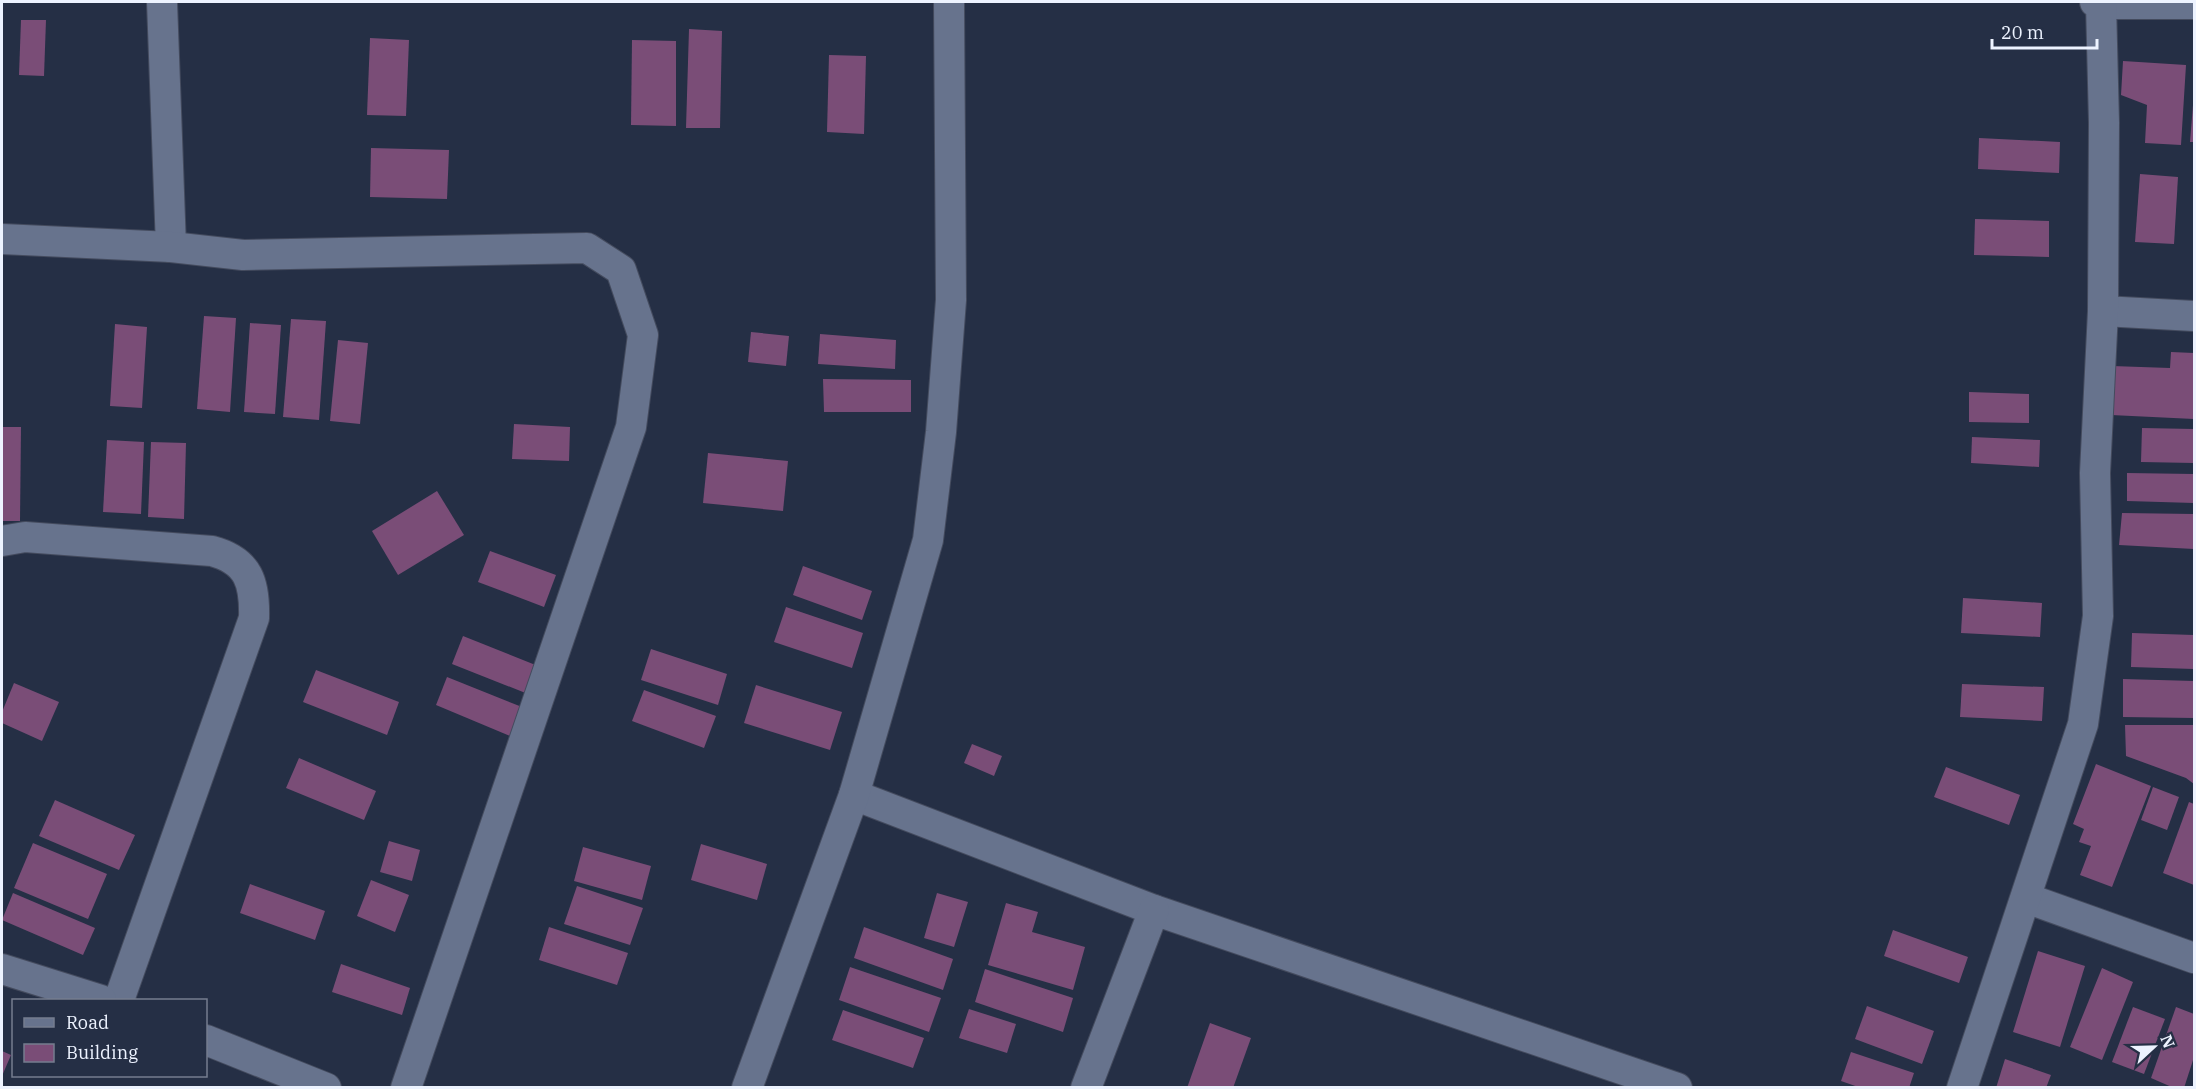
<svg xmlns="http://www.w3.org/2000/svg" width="2196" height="1089" font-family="'IBM Plex Serif',serif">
<rect width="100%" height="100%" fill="#252f45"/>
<!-- building -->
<g fill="#7a4d77">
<polygon points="21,20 46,20 44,76 19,75"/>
<polygon points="689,29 722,31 720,128 686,128"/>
<polygon points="370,38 409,40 406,116 367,115"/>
<polygon points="632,40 676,41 676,126 631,125"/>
<polygon points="829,55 866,56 864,134 827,132"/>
<polygon points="2123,61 2186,65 2181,145 2145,143 2147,105 2121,95"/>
<polygon points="2193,105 2194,105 2194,142 2190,142"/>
<polygon points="1979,138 2060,142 2059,173 1978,169"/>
<polygon points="371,148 449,150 447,199 370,197"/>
<polygon points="2140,174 2178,177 2174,244 2135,242"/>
<polygon points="1975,219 2049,221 2049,257 1974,255"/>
<polygon points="204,316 236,318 230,412 197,409"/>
<polygon points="291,319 326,321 319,420 283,417"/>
<polygon points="250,323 281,325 275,414 244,412"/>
<polygon points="115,324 147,327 142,408 110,406"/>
<polygon points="751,332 789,336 786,366 748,362"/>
<polygon points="820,334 896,340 895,369 818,364"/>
<polygon points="338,340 368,343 360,424 330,421"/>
<polygon points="2171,352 2194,353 2194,419 2111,415 2112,366 2170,368"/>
<polygon points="823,379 911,380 911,412 824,412"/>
<polygon points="1969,392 2029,394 2029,423 1969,422"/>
<polygon points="514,424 570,427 569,461 512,459"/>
<polygon points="2,427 21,427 20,521 2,521"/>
<polygon points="2142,428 2194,429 2194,463 2141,462"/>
<polygon points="1972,437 2040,440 2039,467 1971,463"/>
<polygon points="107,440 144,442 141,514 103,512"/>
<polygon points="151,442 186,443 184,519 148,517"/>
<polygon points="708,453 788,461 783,511 703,503"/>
<polygon points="2127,473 2194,474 2194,503 2127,501"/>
<polygon points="437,491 464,535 398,575 372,531"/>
<polygon points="2122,513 2194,514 2194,549 2119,545"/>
<polygon points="490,551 556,575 544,607 478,582"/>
<polygon points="803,566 872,591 862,620 793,595"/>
<polygon points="1963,598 2042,603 2040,637 1961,633"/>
<polygon points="786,607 863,633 852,668 774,642"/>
<polygon points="2132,633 2194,635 2194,669 2131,667"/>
<polygon points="463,636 538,666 528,694 452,664"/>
<polygon points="651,649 727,674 718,705 641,680"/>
<polygon points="316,670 399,702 387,735 303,702"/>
<polygon points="447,677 522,707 510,736 436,705"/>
<polygon points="2123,679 2194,681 2194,718 2123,717"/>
<polygon points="14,683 59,702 42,741 2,723 2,712"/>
<polygon points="1962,684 2044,687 2042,721 1960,717"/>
<polygon points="756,685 842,712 830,750 744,723"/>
<polygon points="644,690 716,716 704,748 632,721"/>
<polygon points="2125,725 2194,725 2194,784 2186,778 2126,756"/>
<polygon points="972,744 1002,756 994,776 964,763"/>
<polygon points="299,758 376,791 364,820 286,788"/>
<polygon points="2096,764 2151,786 2112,887 2080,875 2091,846 2079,842 2084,829 2073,824"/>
<polygon points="1946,767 2020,795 2009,825 1934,797"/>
<polygon points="2153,787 2179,797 2167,830 2141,820"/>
<polygon points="55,800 135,835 119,870 39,836"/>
<polygon points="2189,802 2194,804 2194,885 2163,873"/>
<polygon points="389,841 420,850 412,881 380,872"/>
<polygon points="33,843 107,874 88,919 14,888"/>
<polygon points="701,844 767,864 757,900 691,880"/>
<polygon points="583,847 651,866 642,900 574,881"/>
<polygon points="371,880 409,895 395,932 357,916"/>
<polygon points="250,884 325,911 315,940 240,913"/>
<polygon points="577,886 643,908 630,945 564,924"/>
<polygon points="13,893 95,928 83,955 2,920"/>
<polygon points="937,893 968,902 954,947 924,938"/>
<polygon points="1006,903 1038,912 1032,932 1085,947 1073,990 988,965"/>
<polygon points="549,927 628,953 617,985 539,960"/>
<polygon points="864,927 953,959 943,990 854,958"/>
<polygon points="1893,930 1968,957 1959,983 1884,956"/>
<polygon points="2038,951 2085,966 2060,1047 2013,1032"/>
<polygon points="341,964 410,988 402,1015 332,992"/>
<polygon points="850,967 941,998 929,1032 839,1000"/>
<polygon points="2102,968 2133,982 2102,1060 2070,1047"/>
<polygon points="985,969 1073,998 1063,1032 975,1002"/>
<polygon points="1867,1006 1934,1031 1922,1064 1855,1039"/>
<polygon points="2133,1007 2165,1019 2144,1074 2112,1062"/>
<polygon points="2176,1007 2194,1014 2194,1057 2184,1088 2174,1088 2151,1078"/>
<polygon points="969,1009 1016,1024 1007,1053 959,1038"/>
<polygon points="843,1010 924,1038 913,1068 832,1040"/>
<polygon points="1210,1023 1251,1038 1233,1088 1187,1088"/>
<polygon points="2,1051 11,1055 2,1076"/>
<polygon points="1851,1052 1914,1073 1909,1088 1861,1088 1841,1081"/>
<polygon points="2005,1059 2051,1075 2046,1088 1996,1088"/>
</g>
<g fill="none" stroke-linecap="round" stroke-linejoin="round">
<defs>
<g id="minor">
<polyline points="162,2 171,247"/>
<polyline points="2101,4 2194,4"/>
<polyline points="2,239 171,247 243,255 587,248 621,270 643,335 631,427 406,1088"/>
<polyline points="2103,311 2194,316"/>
<path d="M2,541L25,537L212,551C249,561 255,583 254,618L119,1000"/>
<polyline points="854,795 1154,910 1677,1088"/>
<polyline points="2026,898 2194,958"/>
<polyline points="2,969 101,1000"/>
<polyline points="206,1040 326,1088"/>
<polyline points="747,1088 854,795 928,540 941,432 951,300 949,2"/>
<polyline points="1086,1088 1154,910"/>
<polyline points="1962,1088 2083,724 2098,616 2095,473 2103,311 2104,123 2101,4 2095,2"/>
</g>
</defs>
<!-- minor casing -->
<use href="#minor" stroke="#444b5e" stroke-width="32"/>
<!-- minor -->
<use href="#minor" stroke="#67738d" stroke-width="30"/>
</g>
<!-- border -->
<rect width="2196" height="1089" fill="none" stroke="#edf3ff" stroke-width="6"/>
<!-- legend -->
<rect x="12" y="999" width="195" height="78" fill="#252f45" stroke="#757d8f" stroke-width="1.5"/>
<rect x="24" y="1018" width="30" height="9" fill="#67738d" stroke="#757d8f" stroke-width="1.5"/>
<text x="66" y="1029" font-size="18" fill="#edf3ff">Road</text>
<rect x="24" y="1044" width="30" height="18" fill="#7a4d77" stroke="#757d8f" stroke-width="1.5"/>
<text x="66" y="1059" font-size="18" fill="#edf3ff">Building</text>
<!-- north arrow -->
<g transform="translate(2154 1047) rotate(68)" stroke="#252f45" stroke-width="4.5" paint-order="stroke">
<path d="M0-4.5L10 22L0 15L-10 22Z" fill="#edf3ff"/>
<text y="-9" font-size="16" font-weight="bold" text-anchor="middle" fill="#edf3ff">N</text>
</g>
<!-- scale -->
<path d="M1992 39v9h105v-9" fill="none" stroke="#edf3ff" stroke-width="3"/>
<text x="2001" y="39" font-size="18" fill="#edf3ff" stroke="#252f45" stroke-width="4.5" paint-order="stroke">20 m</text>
</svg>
